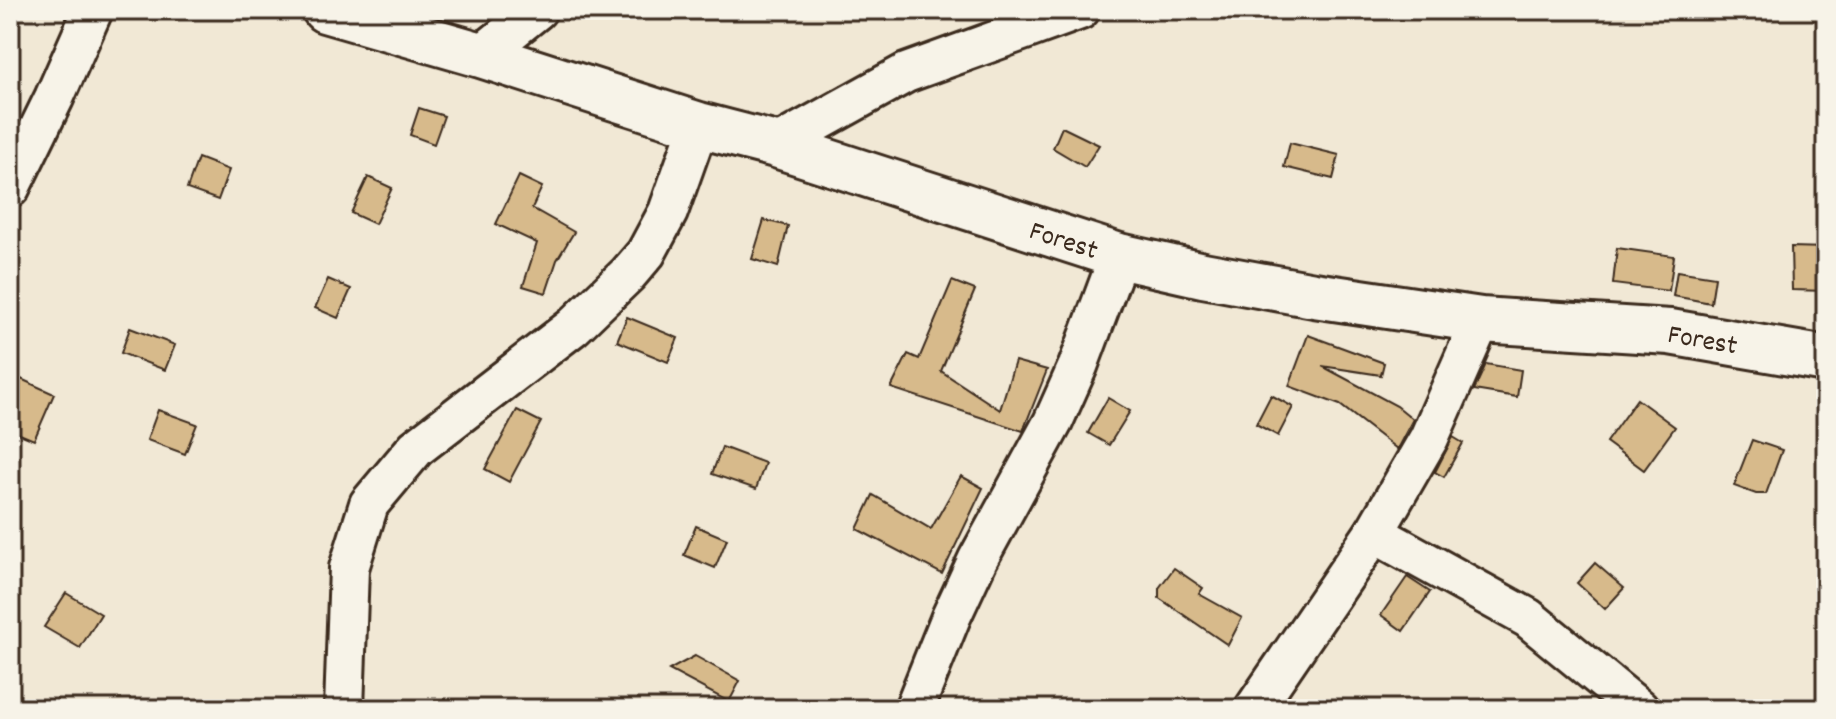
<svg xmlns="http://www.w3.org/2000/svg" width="1836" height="719" font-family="Dekko,sans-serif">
<rect width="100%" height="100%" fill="#f1e8d5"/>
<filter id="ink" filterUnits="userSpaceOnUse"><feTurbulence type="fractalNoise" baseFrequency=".0125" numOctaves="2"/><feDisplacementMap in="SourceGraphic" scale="16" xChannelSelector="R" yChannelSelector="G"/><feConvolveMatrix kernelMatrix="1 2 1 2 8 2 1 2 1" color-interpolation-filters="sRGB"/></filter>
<g filter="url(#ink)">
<!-- building -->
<g fill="#d7ba8b" stroke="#3b2a1e" stroke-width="2">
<polygon points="419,108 444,116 434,144 410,135"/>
<polygon points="1062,127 1099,145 1085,167 1053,148"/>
<polygon points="1290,143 1339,155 1333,179 1284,167"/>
<polygon points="198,158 229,170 218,200 187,189"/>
<polygon points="519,176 542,187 532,208 574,232 557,260 546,293 523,286 537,243 496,224"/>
<polygon points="368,177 392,188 375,224 351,213"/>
<polygon points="764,220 788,226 778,267 752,259"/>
<polygon points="1791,247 1826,248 1826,291 1792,290"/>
<polygon points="1617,248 1674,256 1669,291 1613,284"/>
<polygon points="1677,271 1715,277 1711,303 1673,296"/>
<polygon points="328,279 351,289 338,318 315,308"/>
<polygon points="952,281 975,290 941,371 1000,410 1015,361 1047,370 1023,431 891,388 908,354 919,359"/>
<polygon points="627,317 678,338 668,362 617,341"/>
<polygon points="130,328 175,345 165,370 121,353"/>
<polygon points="1308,335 1384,363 1381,375 1322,366 1397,406 1413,419 1397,449 1340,405 1289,386"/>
<polygon points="1486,364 1521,370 1517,397 1474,390"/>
<polygon points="10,374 54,394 34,440 10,430"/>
<polygon points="1271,395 1293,407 1278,436 1256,424"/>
<polygon points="1108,398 1130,411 1109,445 1088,433"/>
<polygon points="1637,399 1675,427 1644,470 1606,442"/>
<polygon points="158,410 197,424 185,454 147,440"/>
<polygon points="517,410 541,422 509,482 485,469"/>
<polygon points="1453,437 1463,443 1444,477 1435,472"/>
<polygon points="1752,440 1782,450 1766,494 1756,494 1734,486"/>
<polygon points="722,447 765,463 756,489 712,474"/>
<polygon points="961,476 983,488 942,574 857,529 873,495 931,529"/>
<polygon points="696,526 727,539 715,568 684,555"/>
<polygon points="1595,563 1624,588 1605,609 1577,583"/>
<polygon points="1174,568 1203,588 1199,594 1242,618 1228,645 1159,598 1159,588"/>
<polygon points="1407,577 1430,592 1403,631 1381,615"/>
<polygon points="66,593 101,614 80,648 44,627"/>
<polygon points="695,656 740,681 729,702 669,670"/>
</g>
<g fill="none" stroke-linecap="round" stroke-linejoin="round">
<defs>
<g id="minor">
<polyline points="481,55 537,10"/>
<polyline points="776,145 906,73 1080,10"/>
<polyline points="10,188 54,98 93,10"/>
<polyline points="1374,533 1528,618 1639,709"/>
<polyline points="344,709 349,568 369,504 416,448 573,327 628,274 646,253 668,212 699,125"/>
<polyline points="914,709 951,617 978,559 1053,422 1078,366 1119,256"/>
<polyline points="1254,709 1374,533 1429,438 1481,320"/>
</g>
<g id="tertiary">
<path id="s1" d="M325,10L481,55L699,125L776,145L1119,256L1203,275L1314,295L1481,320L1670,332L1826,359"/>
</g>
</defs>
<!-- minor casing -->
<use href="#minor" stroke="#3b2a1e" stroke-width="44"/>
<!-- tertiary casing -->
<use href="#tertiary" stroke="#3b2a1e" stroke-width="50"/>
<!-- minor -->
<use href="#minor" stroke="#f7f3e8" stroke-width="38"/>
<!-- tertiary -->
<use href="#tertiary" stroke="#f7f3e8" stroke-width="44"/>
</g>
</g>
<g text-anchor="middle" stroke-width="8" stroke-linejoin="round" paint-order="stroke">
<!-- street labels -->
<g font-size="28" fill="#3b2a1e" stroke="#f7f3e8">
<text dy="10" stroke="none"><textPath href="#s1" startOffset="774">Forest</textPath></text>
<text dy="10" stroke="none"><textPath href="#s1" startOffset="1422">Forest</textPath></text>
</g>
</g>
<!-- margin -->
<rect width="1836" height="719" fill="none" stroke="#f7f3e8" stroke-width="40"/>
<rect x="20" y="20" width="1796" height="679" fill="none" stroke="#3b2a1e" stroke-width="3" filter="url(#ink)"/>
</svg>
